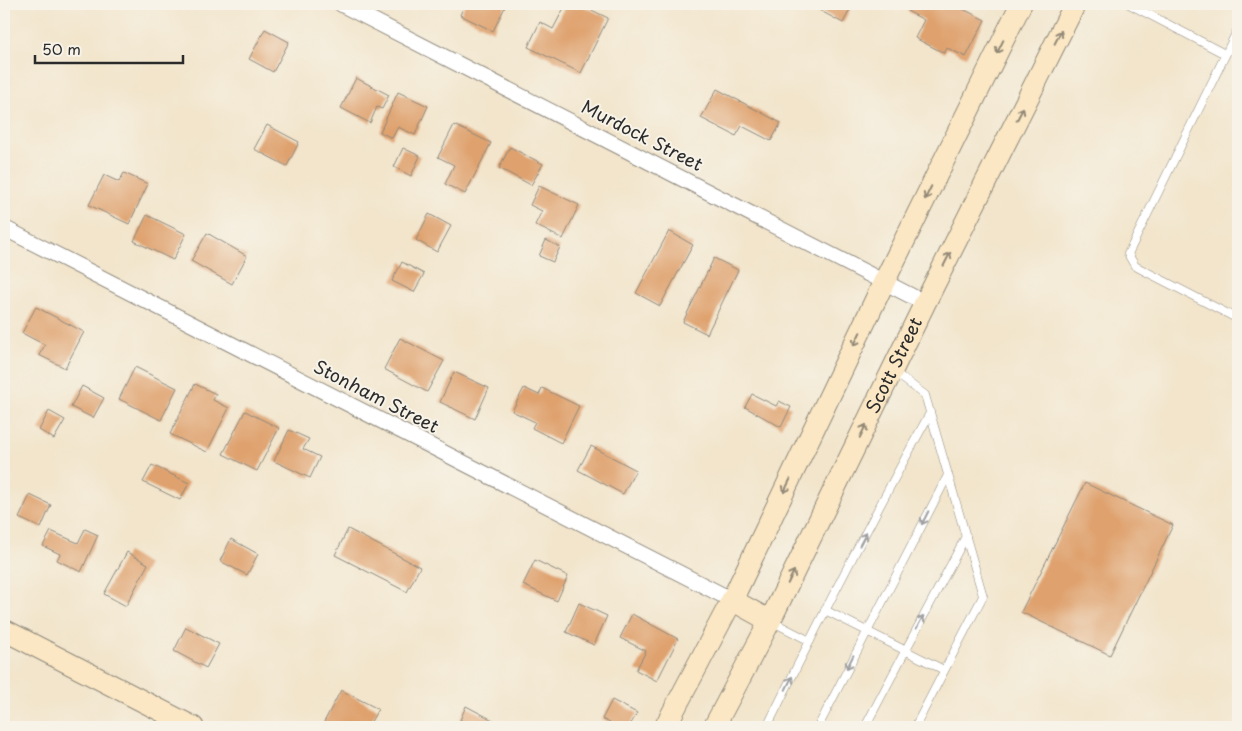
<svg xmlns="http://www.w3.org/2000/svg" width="1242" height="731" font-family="'Playpen Sans',sans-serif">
<rect width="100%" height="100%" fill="#f7f3e8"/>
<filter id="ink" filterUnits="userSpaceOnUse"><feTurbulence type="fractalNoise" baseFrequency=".02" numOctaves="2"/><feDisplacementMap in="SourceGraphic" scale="10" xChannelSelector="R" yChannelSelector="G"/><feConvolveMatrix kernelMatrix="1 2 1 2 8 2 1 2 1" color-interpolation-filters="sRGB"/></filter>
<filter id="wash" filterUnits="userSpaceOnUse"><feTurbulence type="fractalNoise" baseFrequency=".0096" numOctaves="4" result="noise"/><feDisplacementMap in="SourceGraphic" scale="20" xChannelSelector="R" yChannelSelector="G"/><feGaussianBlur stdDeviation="1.12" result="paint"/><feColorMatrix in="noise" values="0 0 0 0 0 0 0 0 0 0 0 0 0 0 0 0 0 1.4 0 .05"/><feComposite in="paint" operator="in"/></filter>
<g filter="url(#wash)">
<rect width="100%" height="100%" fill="#f2e5cc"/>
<g id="blocks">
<!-- building -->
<g fill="#dfa26e">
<polygon points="465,4 503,4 506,5 493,31 460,15"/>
<polygon points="566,4 579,4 608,18 581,73 528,47 540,22 553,29"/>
<polygon points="808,4 853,4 843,23"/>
<polygon points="911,4 953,4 985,20 966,57 947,48 944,53 915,38 924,20 907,11"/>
<polygon points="265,29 289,42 273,72 249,59"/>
<polygon points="356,78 389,95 382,109 377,107 370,123 341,108"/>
<polygon points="717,89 781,123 771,141 742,126 736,136 701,118"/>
<polygon points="398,92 428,106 415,135 398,127 392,138 380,132"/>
<polygon points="267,125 299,142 287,166 254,149"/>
<polygon points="454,125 491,143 465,194 445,184 454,165 438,157"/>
<polygon points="510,147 543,164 531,185 499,168"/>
<polygon points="403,148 420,156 411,176 394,167"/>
<polygon points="124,173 148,184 129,224 89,205 104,175 119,182"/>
<polygon points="539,186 579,205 563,239 535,225 542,211 530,205"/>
<polygon points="429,214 451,226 437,252 416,240"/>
<polygon points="147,215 186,234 173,260 134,241"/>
<polygon points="669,231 693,245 660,306 636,293"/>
<polygon points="207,233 247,256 232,284 191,261"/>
<polygon points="546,240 560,247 553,262 539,256"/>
<polygon points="714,258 738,270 707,334 683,322"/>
<polygon points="402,262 424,274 414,292 392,281"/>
<polygon points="36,307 84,332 65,368 39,355 45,345 22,333"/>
<polygon points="400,338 444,361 427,392 384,369"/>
<polygon points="135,367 177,388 161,420 119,399"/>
<polygon points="454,372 489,388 475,419 440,402"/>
<polygon points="195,384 216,394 213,400 229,408 207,452 170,434"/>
<polygon points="82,386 104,398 93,418 71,407"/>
<polygon points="524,388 539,395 542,388 579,406 561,443 532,428 535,422 512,411"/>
<polygon points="752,394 776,406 779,401 791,407 781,427 745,407"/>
<polygon points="49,411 65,420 54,439 39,430"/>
<polygon points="245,411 279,428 257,471 223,454"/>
<polygon points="289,430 309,439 303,449 320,457 310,478 274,461"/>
<polygon points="591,446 636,470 623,494 578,470"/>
<polygon points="152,465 189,483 180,500 143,482"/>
<polygon points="1085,483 1173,525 1110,655 1021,612"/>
<polygon points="30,495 51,505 41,528 19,518"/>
<polygon points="85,529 98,535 81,572 57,560 60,554 43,546 51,531 78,543"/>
<polygon points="348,529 420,567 407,592 335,555"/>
<polygon points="231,539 258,554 247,575 220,561"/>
<polygon points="127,552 148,564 126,606 104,594"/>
<polygon points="535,560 568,576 557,601 523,585"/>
<polygon points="579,603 607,616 594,645 566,632"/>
<polygon points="632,614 678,639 657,681 636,670 646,651 620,638"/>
<polygon points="186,627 219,644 206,668 174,651"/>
<polygon points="341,690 378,709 368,727 329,727 323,724"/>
<polygon points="612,700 637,713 629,727 618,727 602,719"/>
<polygon points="466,706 506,727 475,727 460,720"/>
</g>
</g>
</g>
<g filter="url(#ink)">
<use href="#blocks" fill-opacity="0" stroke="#8e887c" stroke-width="1"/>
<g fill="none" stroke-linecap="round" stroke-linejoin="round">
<defs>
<g id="lane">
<polyline points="1129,4 1225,54"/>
<polyline points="1238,29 1128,254 1135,266 1238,319"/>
<polyline points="894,372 925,395 983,596 915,727"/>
<polyline points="825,610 944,670"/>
<polyline points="771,621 810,641"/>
<path d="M767,727C819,621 873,516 930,413"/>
<polyline points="818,727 948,475"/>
<polyline points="865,727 966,536"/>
</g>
<g id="street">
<polyline points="341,4 925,303"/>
<polyline points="4,228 732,600"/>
</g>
<g id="secondary">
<polyline points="732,600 770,621"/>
<polyline points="4,630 193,727"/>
<polyline points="665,727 732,600 884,282 1021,4"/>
<path id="s1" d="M714,727L770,621L925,303L1075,4"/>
</g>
</defs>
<!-- lane casing -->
<use href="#lane" stroke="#8e887c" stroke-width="9"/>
<!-- street casing -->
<use href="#street" stroke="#8e887c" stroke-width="17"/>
<!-- secondary casing -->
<use href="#secondary" stroke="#8e887c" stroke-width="23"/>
<!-- lane -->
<use href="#lane" stroke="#fff" stroke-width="8"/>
<!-- street -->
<use href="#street" stroke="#fff" stroke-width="15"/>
<!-- secondary -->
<use href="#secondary" stroke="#fbe7c3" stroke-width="21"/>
</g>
<!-- one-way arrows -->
<defs><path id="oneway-shaft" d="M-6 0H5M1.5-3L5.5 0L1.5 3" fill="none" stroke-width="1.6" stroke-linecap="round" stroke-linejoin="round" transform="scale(1.25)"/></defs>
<g stroke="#938977">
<use href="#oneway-shaft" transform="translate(1058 37) rotate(-63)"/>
<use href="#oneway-shaft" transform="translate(1000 47) rotate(116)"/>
<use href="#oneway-shaft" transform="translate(1020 114) rotate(-63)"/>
<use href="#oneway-shaft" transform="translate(928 193) rotate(116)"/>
<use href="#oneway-shaft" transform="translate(947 259) rotate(-63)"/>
<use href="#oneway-shaft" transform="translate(857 339) rotate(116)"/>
<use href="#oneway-shaft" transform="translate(863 431) rotate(-64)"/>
<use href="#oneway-shaft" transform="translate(787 486) rotate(116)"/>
<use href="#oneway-shaft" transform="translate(791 577) rotate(-64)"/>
</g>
<g stroke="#a0a0a0">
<use href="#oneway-shaft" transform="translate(925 518) rotate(117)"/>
<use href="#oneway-shaft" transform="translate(863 539) rotate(-62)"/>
<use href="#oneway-shaft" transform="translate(920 622) rotate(-62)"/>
<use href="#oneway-shaft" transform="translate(850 662) rotate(117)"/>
<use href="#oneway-shaft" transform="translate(789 683) rotate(-64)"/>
</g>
</g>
<g text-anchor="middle" stroke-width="4" stroke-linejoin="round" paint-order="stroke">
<!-- street labels -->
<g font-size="18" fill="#2b2b2b" stroke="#f7f3e8">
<text transform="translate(642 136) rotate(27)" y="6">Murdock Street</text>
<text dy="6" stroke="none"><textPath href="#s1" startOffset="404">Scott Street</textPath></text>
<text transform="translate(376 397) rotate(27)" y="6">Stonham Street</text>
</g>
</g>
<!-- margin -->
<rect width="1242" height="731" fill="none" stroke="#f7f3e8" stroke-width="20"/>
<!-- scale -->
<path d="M35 55v8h148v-8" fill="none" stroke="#2b2b2b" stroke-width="2.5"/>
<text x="42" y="55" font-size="15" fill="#2b2b2b" stroke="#f7f3e8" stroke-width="4" paint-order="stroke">50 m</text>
</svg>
